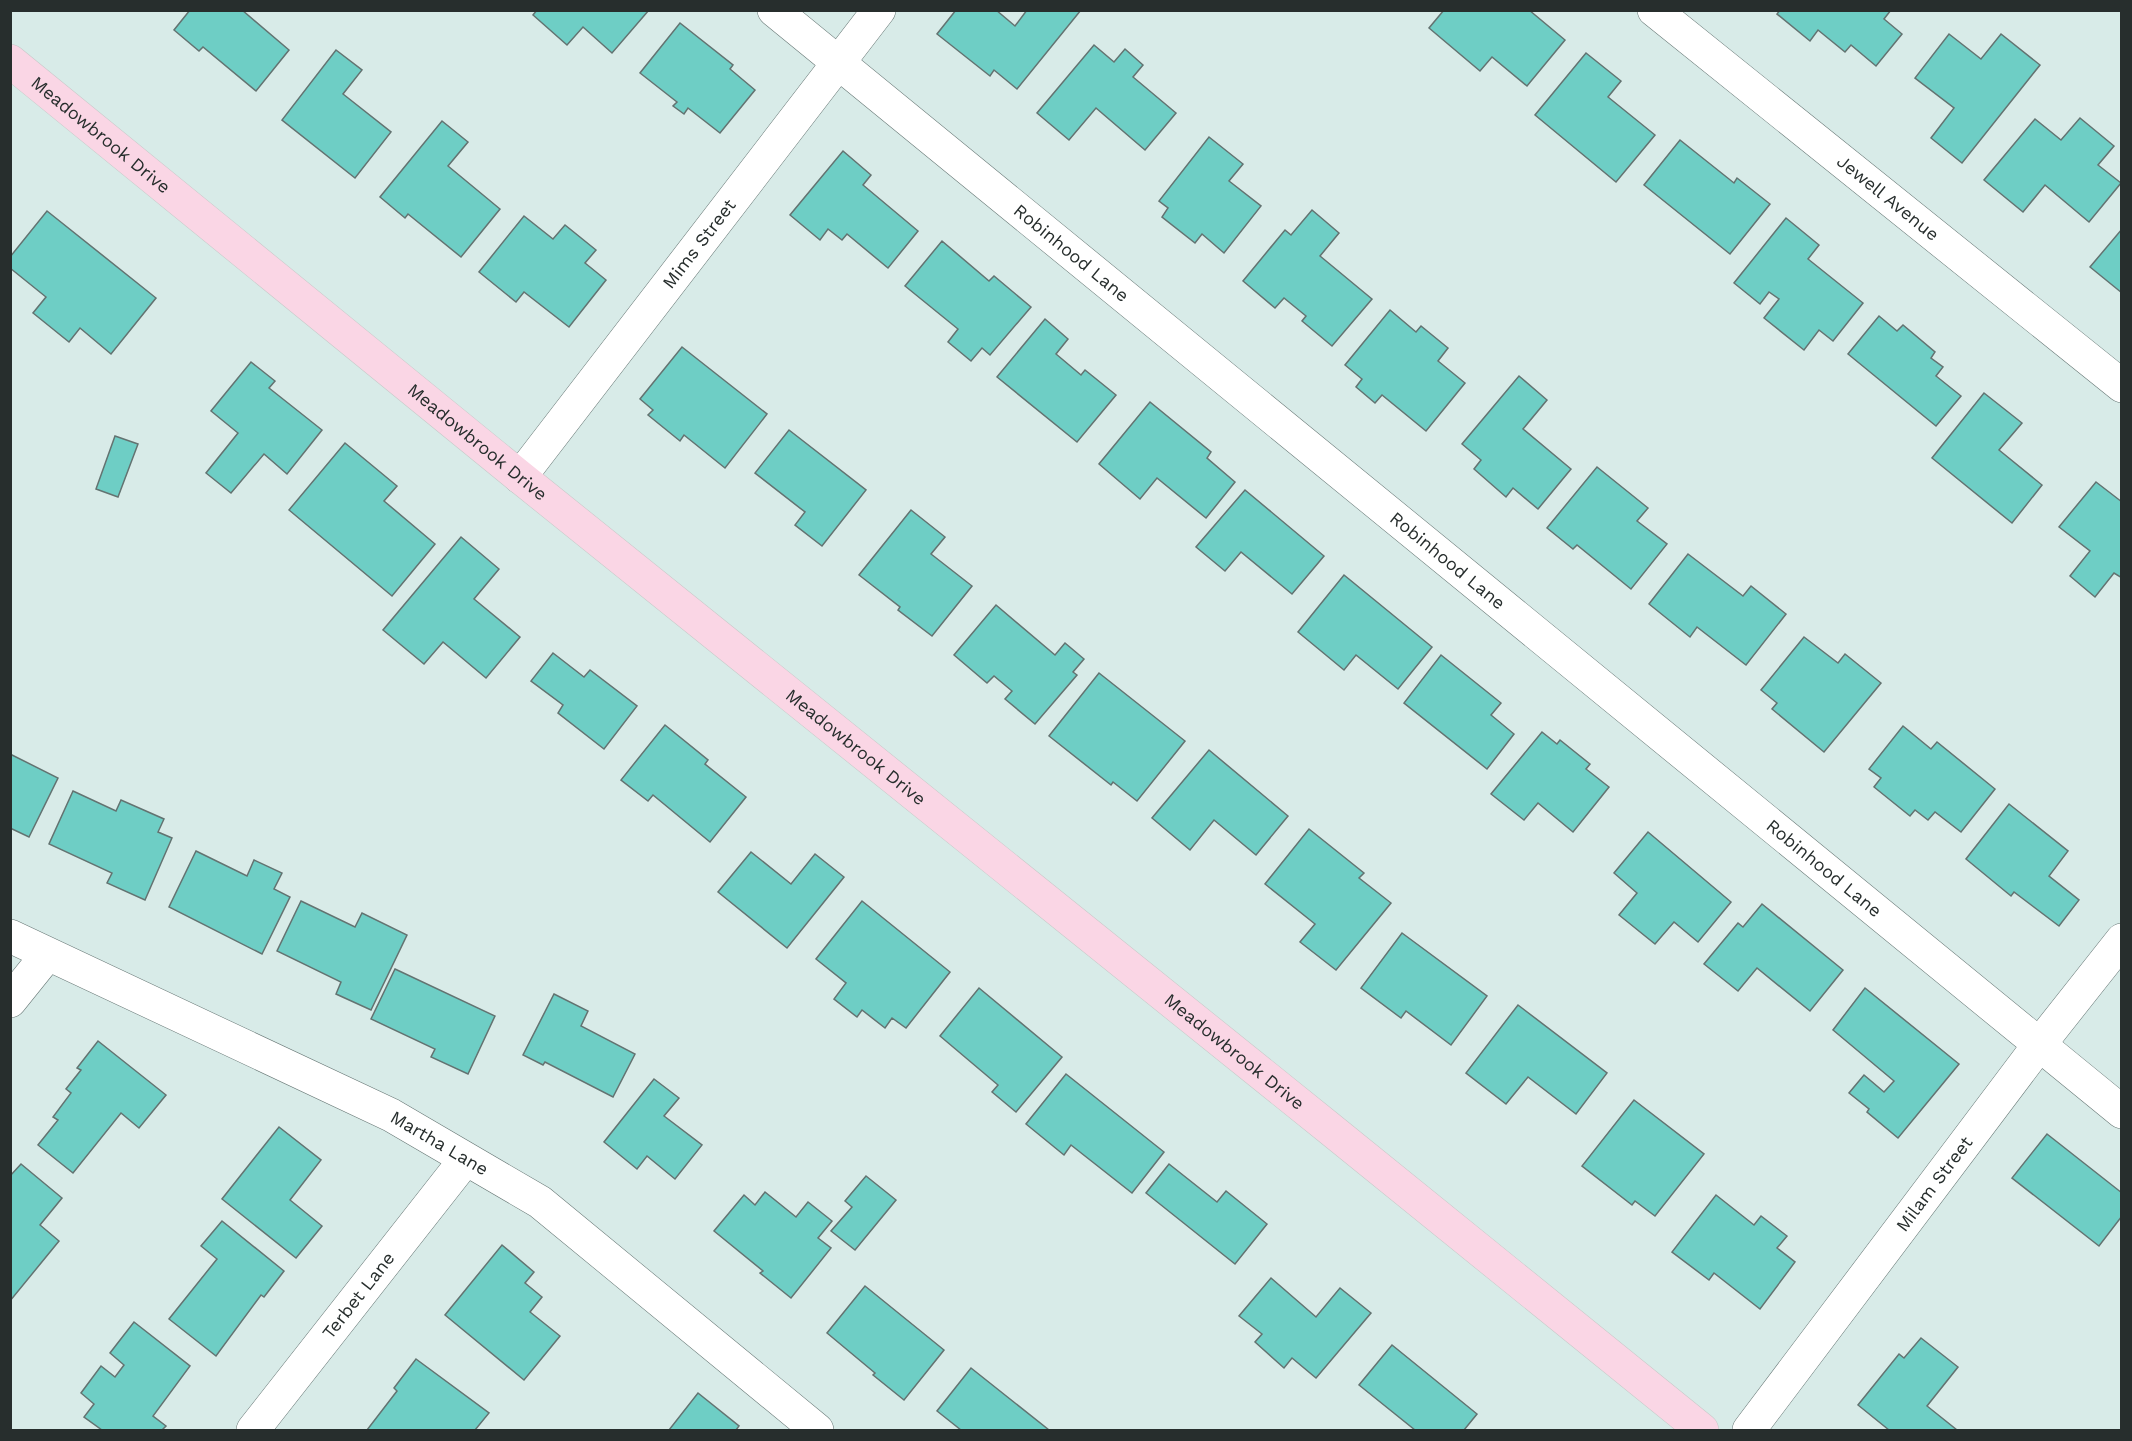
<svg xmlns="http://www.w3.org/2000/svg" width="2132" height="1441" font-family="'Work Sans',sans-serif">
<rect width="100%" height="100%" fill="#d8ebe8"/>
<!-- building -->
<g fill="#6ecec5" stroke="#637371" stroke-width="1.5">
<polygon points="190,10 242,10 289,50 256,91 203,47 199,51 174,30"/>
<polygon points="537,10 649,10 612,53 583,27 567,45 533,15"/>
<polygon points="956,10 996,10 1015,26 1027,10 1081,10 1017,89 994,70 990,76 937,34"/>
<polygon points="1444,10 1529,10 1565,40 1527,86 1492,57 1480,71 1429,28"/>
<polygon points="1780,10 1891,10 1884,19 1902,34 1876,66 1851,45 1845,52 1818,30 1810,41 1777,14"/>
<polygon points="680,23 733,65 730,69 755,90 720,133 688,108 684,114 673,106 677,102 640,73"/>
<polygon points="1949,34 1981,59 2001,34 2040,65 1962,163 1931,138 1954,108 1915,78"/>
<polygon points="1094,45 1114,62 1125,49 1143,65 1133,77 1176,113 1145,150 1096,108 1069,140 1037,113"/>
<polygon points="336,50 362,70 343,94 391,132 355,178 282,120"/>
<polygon points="1586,53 1621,81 1608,97 1655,135 1616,182 1535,115"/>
<polygon points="2080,118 2114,146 2098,165 2121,183 2089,222 2045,185 2023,212 1984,180 2035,119 2061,140"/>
<polygon points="442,121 468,142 448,166 500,209 461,257 408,214 405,218 380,197"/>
<polygon points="1209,137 1243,164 1229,181 1261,206 1224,253 1202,234 1195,243 1162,217 1168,208 1159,201"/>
<polygon points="1680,140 1734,183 1737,178 1770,204 1730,254 1644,185"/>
<polygon points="843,151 871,175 863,185 918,231 888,268 847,234 842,240 828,229 820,240 790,215"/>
<polygon points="1312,210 1339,233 1320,256 1372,299 1332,346 1302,321 1306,316 1284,298 1275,308 1243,281 1285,230 1291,235"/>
<polygon points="47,211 156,298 111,354 80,328 69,342 33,313 46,297 10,268 10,257"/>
<polygon points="524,216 553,239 565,225 596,250 585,263 606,280 569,327 524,292 516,302 479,272"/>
<polygon points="1786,218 1819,245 1808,259 1863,303 1833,341 1819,330 1804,350 1764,318 1779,299 1769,292 1760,304 1734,283"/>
<polygon points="2122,229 2122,293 2090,267"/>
<polygon points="942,241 989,281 994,276 1031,307 990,355 982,348 971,361 948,342 958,329 905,286"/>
<polygon points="1390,310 1416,332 1421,326 1448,348 1438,361 1465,383 1426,431 1382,395 1375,403 1356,387 1362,379 1345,365"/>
<polygon points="1879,316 1897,331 1903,325 1935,352 1931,358 1943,367 1936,376 1961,396 1936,426 1848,354"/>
<polygon points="1045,319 1068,339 1056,354 1081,375 1085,370 1116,395 1077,442 997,377"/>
<polygon points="682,347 767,414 725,468 684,435 680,441 648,415 653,410 640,399"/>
<polygon points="251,362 275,381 269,388 322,430 287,474 264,454 231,493 206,473 238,433 211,411"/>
<polygon points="1519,376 1547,400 1523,429 1571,469 1538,509 1513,488 1506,497 1474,469 1481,460 1462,444"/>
<polygon points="1984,393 2022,423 1999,450 2042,485 2012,523 1932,458"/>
<polygon points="1150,402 1211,452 1207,458 1235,482 1206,518 1157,478 1140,499 1099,464"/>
<polygon points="789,430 866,490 822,546 795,525 805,512 755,473"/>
<polygon points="115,436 138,444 118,497 96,489"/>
<polygon points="345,443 397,486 384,501 435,544 392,596 289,510"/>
<polygon points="1597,467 1648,508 1637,521 1667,544 1631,589 1577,545 1573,549 1547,528"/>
<polygon points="2096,482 2122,502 2122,578 2114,573 2095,597 2070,576 2090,551 2059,527"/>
<polygon points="1245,490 1324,556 1292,594 1241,552 1225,571 1196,547"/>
<polygon points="911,510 945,537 931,554 972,586 932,636 898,610 900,607 859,575"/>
<polygon points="461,537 499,569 474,599 520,637 486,678 443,642 424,664 383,630"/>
<polygon points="1688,554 1743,596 1751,586 1786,614 1746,665 1697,627 1690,637 1649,604"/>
<polygon points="1344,575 1432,647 1398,689 1356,655 1344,670 1298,632"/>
<polygon points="996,605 1055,655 1065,643 1084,659 1073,672 1077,675 1035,724 1005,699 1012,691 994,676 987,683 954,655"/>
<polygon points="1804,637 1838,663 1845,654 1881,683 1824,752 1772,709 1777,703 1761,690"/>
<polygon points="553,653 584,677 590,670 637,706 604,749 558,713 563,705 531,681"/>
<polygon points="1441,655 1501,703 1491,715 1514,734 1487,769 1404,703"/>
<polygon points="1099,673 1185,741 1137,801 1113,782 1111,785 1049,736"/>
<polygon points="665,725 708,760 705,764 746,797 710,842 653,795 648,801 621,780"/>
<polygon points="1903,726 1931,749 1937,742 1995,789 1961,832 1935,812 1928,820 1915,810 1910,816 1874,787 1881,778 1869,769"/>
<polygon points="1542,732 1557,744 1560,740 1590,764 1586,769 1609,787 1573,832 1538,803 1524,820 1491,794"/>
<polygon points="1209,750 1288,816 1256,855 1214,820 1190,850 1152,818"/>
<polygon points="10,754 58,778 29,837 10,828"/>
<polygon points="73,791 116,811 121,800 164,819 158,832 172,838 145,900 107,883 112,873 49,844"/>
<polygon points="2009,804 2068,851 2049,876 2079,900 2059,926 2014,892 2011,896 1966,859"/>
<polygon points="1309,829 1364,873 1359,878 1391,903 1336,970 1300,942 1315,924 1265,884"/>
<polygon points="1648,832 1731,902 1698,942 1674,922 1655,944 1619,915 1637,893 1614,873"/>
<polygon points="196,851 247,876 254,860 282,873 274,889 290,897 262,954 169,907"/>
<polygon points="751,852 791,884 815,854 844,877 787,948 718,892"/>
<polygon points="301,901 355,927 362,913 407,935 371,1010 336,994 341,982 277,951"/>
<polygon points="862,901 950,972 906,1028 892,1018 885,1028 862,1010 857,1017 834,999 846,983 816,959"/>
<polygon points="1762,904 1843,970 1810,1011 1757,968 1738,991 1704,964 1738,923 1743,927"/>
<polygon points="1402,933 1487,996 1451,1045 1406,1011 1401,1018 1361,988"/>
<polygon points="395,969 495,1016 468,1074 431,1057 435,1049 371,1019"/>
<polygon points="979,988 1062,1057 1016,1112 992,1092 998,1085 940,1036"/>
<polygon points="1865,988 1959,1064 1898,1138 1867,1112 1869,1109 1849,1093 1864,1075 1884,1092 1894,1081 1833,1030"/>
<polygon points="554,994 588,1011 581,1026 635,1054 613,1097 545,1062 543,1065 523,1055"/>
<polygon points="1518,1005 1607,1073 1576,1114 1528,1077 1506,1104 1466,1073"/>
<polygon points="98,1041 166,1095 139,1128 121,1113 73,1173 38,1145 58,1120 53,1117 71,1093 66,1089 81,1070 77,1068"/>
<polygon points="1066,1074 1164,1152 1132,1193 1071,1145 1064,1155 1026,1124"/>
<polygon points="654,1079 679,1098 664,1116 702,1145 675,1179 647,1156 637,1169 604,1142"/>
<polygon points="1634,1100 1704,1154 1655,1216 1635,1201 1632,1205 1582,1166"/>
<polygon points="279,1127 321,1160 290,1200 322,1226 296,1258 222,1199"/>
<polygon points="2047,1134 2122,1193 2122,1216 2099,1246 2012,1178"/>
<polygon points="21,1164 62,1198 40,1225 59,1241 10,1301 10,1176"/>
<polygon points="1169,1164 1217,1202 1226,1191 1267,1224 1235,1264 1146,1193"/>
<polygon points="866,1176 896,1200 855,1250 831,1231 852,1207 845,1201"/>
<polygon points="765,1192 796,1217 808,1202 832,1221 818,1238 831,1248 791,1298 760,1273 763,1271 714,1231 744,1195 755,1205"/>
<polygon points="1716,1195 1754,1225 1761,1216 1787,1236 1777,1248 1795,1262 1760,1309 1714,1273 1709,1280 1672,1252"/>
<polygon points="222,1221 284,1271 264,1297 261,1295 216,1356 169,1319 217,1259 201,1246"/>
<polygon points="502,1245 534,1272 525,1283 542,1297 530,1312 560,1336 524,1380 445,1315"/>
<polygon points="1271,1278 1316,1317 1340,1288 1371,1313 1316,1378 1292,1358 1284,1368 1255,1342 1262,1334 1239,1316"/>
<polygon points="865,1286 944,1350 904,1400 873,1375 875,1373 827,1333"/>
<polygon points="134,1322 190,1366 153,1416 166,1426 162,1430 102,1430 84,1417 94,1404 81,1393 101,1366 115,1377 124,1365 110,1353"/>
<polygon points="1921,1338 1958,1367 1927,1406 1957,1430 1889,1430 1858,1405 1899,1354 1904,1358"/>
<polygon points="1392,1345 1477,1414 1464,1430 1415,1430 1359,1385"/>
<polygon points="416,1359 489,1413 475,1430 367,1430 397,1391 394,1388"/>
<polygon points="971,1368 1049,1430 961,1430 937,1411"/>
<polygon points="698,1393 739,1426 736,1430 669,1430"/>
</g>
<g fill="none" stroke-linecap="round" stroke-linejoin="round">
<defs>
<g id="minor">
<path id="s1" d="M774,10L2122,1112"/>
<path id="s2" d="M1654,10L2122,386"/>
<path id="s3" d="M520,477L879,10"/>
<path id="s4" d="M10,936L391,1115L540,1202L817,1430"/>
<polyline points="10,1001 47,955"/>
<path id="s5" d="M253,1430L465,1160"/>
<path id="s6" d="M1749,1430L2039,1045L2122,940"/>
</g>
<g id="major">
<path id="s7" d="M10,61L520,477L1329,1128L1702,1430"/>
</g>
</defs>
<!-- minor casing -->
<use href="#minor" stroke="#687876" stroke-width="34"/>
<!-- major casing -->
<use href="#major" stroke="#c7c9c8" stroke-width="34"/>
<!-- minor -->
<use href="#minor" stroke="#fff" stroke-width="33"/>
<!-- major -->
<use href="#major" stroke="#fad6e5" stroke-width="33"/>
</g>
<g text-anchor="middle" stroke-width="5" stroke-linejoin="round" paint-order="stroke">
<!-- street labels -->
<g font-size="18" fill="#272e2d" stroke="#d8ebe8">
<text dy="6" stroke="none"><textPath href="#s7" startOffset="117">Meadowbrook Drive</textPath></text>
<text dy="6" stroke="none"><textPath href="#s2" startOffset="300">Jewell Avenue</textPath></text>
<text dy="6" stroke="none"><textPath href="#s3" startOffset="294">Mims Street</textPath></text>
<text dy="6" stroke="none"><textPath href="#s1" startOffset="384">Robinhood Lane</textPath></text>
<text dy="6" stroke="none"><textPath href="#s7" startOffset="603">Meadowbrook Drive</textPath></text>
<text dy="6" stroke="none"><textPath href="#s1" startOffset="870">Robinhood Lane</textPath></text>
<text dy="6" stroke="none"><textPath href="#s7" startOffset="1089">Meadowbrook Drive</textPath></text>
<text dy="6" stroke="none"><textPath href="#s1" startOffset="1356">Robinhood Lane</textPath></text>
<text dy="6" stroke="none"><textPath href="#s7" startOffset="1575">Meadowbrook Drive</textPath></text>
<text dy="6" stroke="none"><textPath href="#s4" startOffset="477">Martha Lane</textPath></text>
<text dy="6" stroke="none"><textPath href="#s6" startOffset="308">Milam Street</textPath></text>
<text dy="6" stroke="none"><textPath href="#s5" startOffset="171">Terbet Lane</textPath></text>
</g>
</g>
<!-- border -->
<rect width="2132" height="1441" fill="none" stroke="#272e2d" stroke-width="24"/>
</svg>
